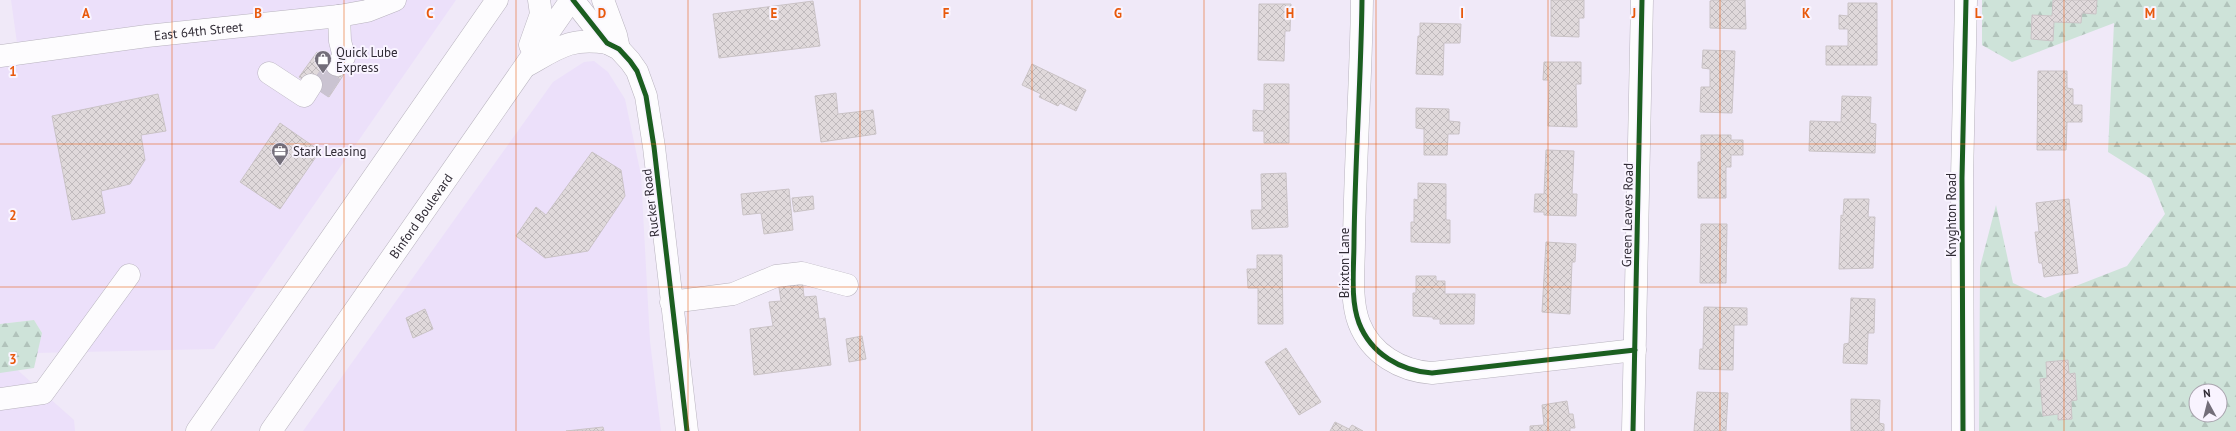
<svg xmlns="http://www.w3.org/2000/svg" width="2236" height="431" font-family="'PT Sans',sans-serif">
<defs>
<pattern id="forest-firs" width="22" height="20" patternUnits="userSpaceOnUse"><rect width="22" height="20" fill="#cee3d9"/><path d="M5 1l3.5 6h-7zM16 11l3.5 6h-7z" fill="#b1c3bb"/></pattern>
<pattern id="building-cross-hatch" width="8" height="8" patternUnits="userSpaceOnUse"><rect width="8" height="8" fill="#e0d9db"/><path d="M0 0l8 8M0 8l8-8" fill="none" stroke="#c0babd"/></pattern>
</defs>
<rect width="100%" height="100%" fill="#f0e9f8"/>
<!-- built -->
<g fill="#ece0fa">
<polygon points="11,0 456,0 214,349 36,353 42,333 34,320 0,324 0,46 17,43"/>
<polygon points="594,61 608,72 625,99 641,175 650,341 661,431 303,431 553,82 584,62"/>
<polygon points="14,367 74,420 75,431 0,431 0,368"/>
</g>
<!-- forest -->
<g fill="url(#forest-firs)" fill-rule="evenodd">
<path d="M1982,0H2236V431H1979L1980,267L1996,205L2013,283L2045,298L2127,266L2165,214L2151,179L2108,152L2114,23L2012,62L1982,45ZM2196,391H2220V415H2196Z"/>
<polygon points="34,320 42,333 34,368 0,373 0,324"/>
</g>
<!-- building -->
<g fill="url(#building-cross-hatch)" stroke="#cac3c6">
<polygon points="1551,0 1584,0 1584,18 1579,18 1579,37 1551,36"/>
<polygon points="1715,0 1745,0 1746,29 1710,28 1710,1"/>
<polygon points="2053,0 2097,0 2096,14 2082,13 2081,23 2054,22 2053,41 2031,39 2032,15 2052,16"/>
<polygon points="813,1 820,46 719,58 713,14"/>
<polygon points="1848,3 1877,3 1877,65 1826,65 1826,46 1848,46 1848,29 1839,29 1839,15 1848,16"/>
<polygon points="1259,4 1291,4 1290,31 1285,31 1284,61 1258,60"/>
<polygon points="1420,23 1461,24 1460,43 1444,43 1443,75 1416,74 1418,36 1420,36"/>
<polygon points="1703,50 1735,51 1732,113 1700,112 1701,87 1710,87 1710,69 1702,68"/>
<polygon points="317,52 346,71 329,97 299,77"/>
<polygon points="1544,62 1581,62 1581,84 1576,84 1577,127 1548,126 1549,80 1543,80"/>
<polygon points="1032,64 1086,90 1076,111 1060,103 1058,106 1039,97 1041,94 1022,85"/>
<polygon points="2038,71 2067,71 2067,88 2073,89 2073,105 2082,105 2082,122 2067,122 2066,150 2037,150"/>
<polygon points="1264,84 1289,84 1289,143 1264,143 1264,131 1253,131 1253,110 1264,111"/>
<polygon points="836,93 838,114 873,110 876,134 821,142 815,96"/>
<polygon points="158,94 166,131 141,135 145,160 130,184 101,191 105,213 72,220 52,116"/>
<polygon points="1842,96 1871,97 1870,123 1876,124 1875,153 1809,151 1810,121 1841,122"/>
<polygon points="1416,108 1449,109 1449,121 1460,122 1459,134 1448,134 1447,155 1424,155 1424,129 1416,128"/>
<polygon points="280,123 320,151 280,209 240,182"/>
<polygon points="1701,135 1731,135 1731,140 1743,140 1743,155 1731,155 1731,167 1726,167 1726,198 1698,198 1698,162 1701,162"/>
<polygon points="1546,150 1574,151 1572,194 1577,194 1576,216 1544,215 1544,212 1534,212 1535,194 1544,194"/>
<polygon points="592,152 621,170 625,196 588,251 545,258 516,236 536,207 546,215"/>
<polygon points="1286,173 1288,227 1252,229 1251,210 1262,210 1261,174"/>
<polygon points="1418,183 1446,184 1446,220 1450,220 1450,243 1411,242 1411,222 1414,222 1414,199 1418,200"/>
<polygon points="789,189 793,230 764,234 761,213 743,215 741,194"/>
<polygon points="813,196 814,209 794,212 792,198"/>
<polygon points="1844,199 1869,199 1868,217 1875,217 1873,268 1839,269 1841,215 1843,216"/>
<polygon points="2069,199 2078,273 2044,277 2042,263 2039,263 2035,232 2039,232 2036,203"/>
<polygon points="1701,224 1727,224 1726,283 1700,283"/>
<polygon points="1546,242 1576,244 1575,262 1572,262 1570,314 1542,312"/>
<polygon points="1257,255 1282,255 1283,324 1258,324 1258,288 1248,288 1247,269 1257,269"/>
<polygon points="1416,276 1436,276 1436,281 1445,281 1445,294 1475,294 1474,324 1440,324 1440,319 1433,319 1433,317 1413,316 1413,293 1416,293"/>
<polygon points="802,278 804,297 816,296 819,319 825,318 831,365 754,375 750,329 773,326 769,302 781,301 778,281"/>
<polygon points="1851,298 1875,299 1874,333 1868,333 1867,364 1843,363 1844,344 1849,343"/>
<polygon points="1704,307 1747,308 1747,325 1734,325 1733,370 1699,369 1700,349 1703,349"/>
<polygon points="425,309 433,329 413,338 406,318"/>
<polygon points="862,336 866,359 849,362 846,339"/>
<polygon points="1286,348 1321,402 1299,415 1265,362"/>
<polygon points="2068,360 2069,374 2075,373 2077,400 2071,401 2072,419 2058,420 2058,414 2043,416 2040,379 2047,378 2046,362"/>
<polygon points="1697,392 1728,393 1726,431 1694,431"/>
<polygon points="1851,399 1880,400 1879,423 1884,424 1884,431 1851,431"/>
<polygon points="1567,401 1569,414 1573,414 1575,428 1570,428 1570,431 1530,431 1530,426 1544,425 1542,405"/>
<polygon points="1335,422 1349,429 1352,425 1363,431 1330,431"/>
<polygon points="603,427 604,431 566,431"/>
</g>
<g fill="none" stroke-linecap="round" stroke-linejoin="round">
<!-- minor-tunnel -->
<polyline stroke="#cac3d1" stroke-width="22" stroke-dasharray="22 11" stroke-linecap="butt" points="319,91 337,65"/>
<defs>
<g id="minor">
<polyline points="573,0 607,43 619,49 630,61 637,71 646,96 654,147 687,431"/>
<polyline points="603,0 616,35 619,49"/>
<path d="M1362,0C1361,81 1355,161 1354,242C1354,268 1350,299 1359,323C1371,354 1401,371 1432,373L1635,350"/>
<path id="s1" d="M0,56L147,36L339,16L367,11L395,0"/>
<polyline points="337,65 344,57 340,41 339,16"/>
<polyline points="269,73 304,96 311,85"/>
<polyline points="671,302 733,294 776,276 802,273 847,285"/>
<polyline points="0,399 43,393 129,275"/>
<polyline points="1633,431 1642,0"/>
<polyline points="1963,431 1962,178 1966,0"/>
</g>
<g id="major">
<polyline points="530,45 541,14 539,0"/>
<path d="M528,65C558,48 571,37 607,43"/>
<polyline points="197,431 497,0"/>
<path id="s2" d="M271,431L571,0"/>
</g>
</defs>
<!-- minor casing -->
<use href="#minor" stroke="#b8b3be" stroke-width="23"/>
<!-- major casing -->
<use href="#major" stroke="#b8b3be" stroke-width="23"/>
<!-- minor -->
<use href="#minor" stroke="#fdfcfe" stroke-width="22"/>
<!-- major -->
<use href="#major" stroke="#fdfcfe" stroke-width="22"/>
<defs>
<g id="cycleway">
<polyline points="573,0 607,43 619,49 630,61 637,71 646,96 654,147 687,431"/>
<path d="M1362,0C1361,81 1355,161 1354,242C1354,268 1350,299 1359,323C1371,354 1401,371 1432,373L1635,350"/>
<polyline points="1633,431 1642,0"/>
<polyline points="1963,431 1962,178 1966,0"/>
</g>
</defs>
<!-- cycleway casing -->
<use href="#cycleway" stroke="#f9f4ff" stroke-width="8"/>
<!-- cycleway -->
<use href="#cycleway" stroke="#1b5e20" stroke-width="5"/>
</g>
<!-- grid -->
<path fill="none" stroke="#e8590c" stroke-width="1" stroke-opacity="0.55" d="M172,0V431M344,0V431M516,0V431M688,0V431M860,0V431M1032,0V431M1204,0V431M1376,0V431M1548,0V431M1720,0V431M1892,0V431M2064,0V431M0,144H2236M0,287H2236"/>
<!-- icons -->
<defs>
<symbol id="shop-pin" viewBox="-11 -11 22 30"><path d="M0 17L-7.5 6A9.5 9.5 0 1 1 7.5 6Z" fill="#736e79" stroke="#f9f4ff"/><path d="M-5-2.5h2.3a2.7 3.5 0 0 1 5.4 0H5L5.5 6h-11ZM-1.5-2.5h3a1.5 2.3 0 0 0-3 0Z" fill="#fff"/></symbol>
<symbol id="office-pin" viewBox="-11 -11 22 30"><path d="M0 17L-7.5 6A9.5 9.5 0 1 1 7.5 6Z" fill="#736e79" stroke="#f9f4ff"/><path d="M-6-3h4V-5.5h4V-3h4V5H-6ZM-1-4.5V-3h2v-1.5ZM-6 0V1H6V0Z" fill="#fff"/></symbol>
</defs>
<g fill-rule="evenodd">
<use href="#shop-pin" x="313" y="49" width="20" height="27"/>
<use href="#office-pin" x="270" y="141" width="20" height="27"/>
</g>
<g text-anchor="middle" stroke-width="4" stroke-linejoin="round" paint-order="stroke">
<!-- street labels -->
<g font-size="13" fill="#302b35" stroke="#f9f4ff">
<text dy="5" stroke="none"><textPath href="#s1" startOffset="200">East 64th Street</textPath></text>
<text transform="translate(650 203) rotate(-97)" y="5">Rucker Road</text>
<text dy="5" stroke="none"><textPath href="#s2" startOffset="262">Binford Boulevard</textPath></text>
<text transform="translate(1627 215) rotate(-89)" y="5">Green Leaves Road</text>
<text transform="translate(1951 215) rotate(-90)" y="5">Knyghton Road</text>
<text transform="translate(1344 263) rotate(-90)" y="5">Brixton Lane</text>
</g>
<!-- poi labels -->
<g font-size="13" fill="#302b35" stroke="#f9f4ff" text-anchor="start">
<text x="336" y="57">Quick Lube<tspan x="336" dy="15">Express</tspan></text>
<text x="293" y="156">Stark Leasing</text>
</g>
</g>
<g font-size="13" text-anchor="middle" font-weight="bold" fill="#e8590c" stroke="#f9f4ff" stroke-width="4" stroke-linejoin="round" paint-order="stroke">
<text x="86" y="18">A</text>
<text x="258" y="18">B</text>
<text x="430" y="18">C</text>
<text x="602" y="18">D</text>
<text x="774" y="18">E</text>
<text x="946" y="18">F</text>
<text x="1118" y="18">G</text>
<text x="1290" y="18">H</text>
<text x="1462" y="18">I</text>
<text x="1634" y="18">J</text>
<text x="1806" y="18">K</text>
<text x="1978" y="18">L</text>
<text x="2150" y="18">M</text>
<text x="13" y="76">1</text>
<text x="13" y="220">2</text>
<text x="13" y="364">3</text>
</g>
<!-- north arrow -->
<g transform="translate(2208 403) rotate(353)"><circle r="19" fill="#f9f4ff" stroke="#a9a4ae"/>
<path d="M0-3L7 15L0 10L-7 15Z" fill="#736e79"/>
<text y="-6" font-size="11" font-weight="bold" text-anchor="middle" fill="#302b35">N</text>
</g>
</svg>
